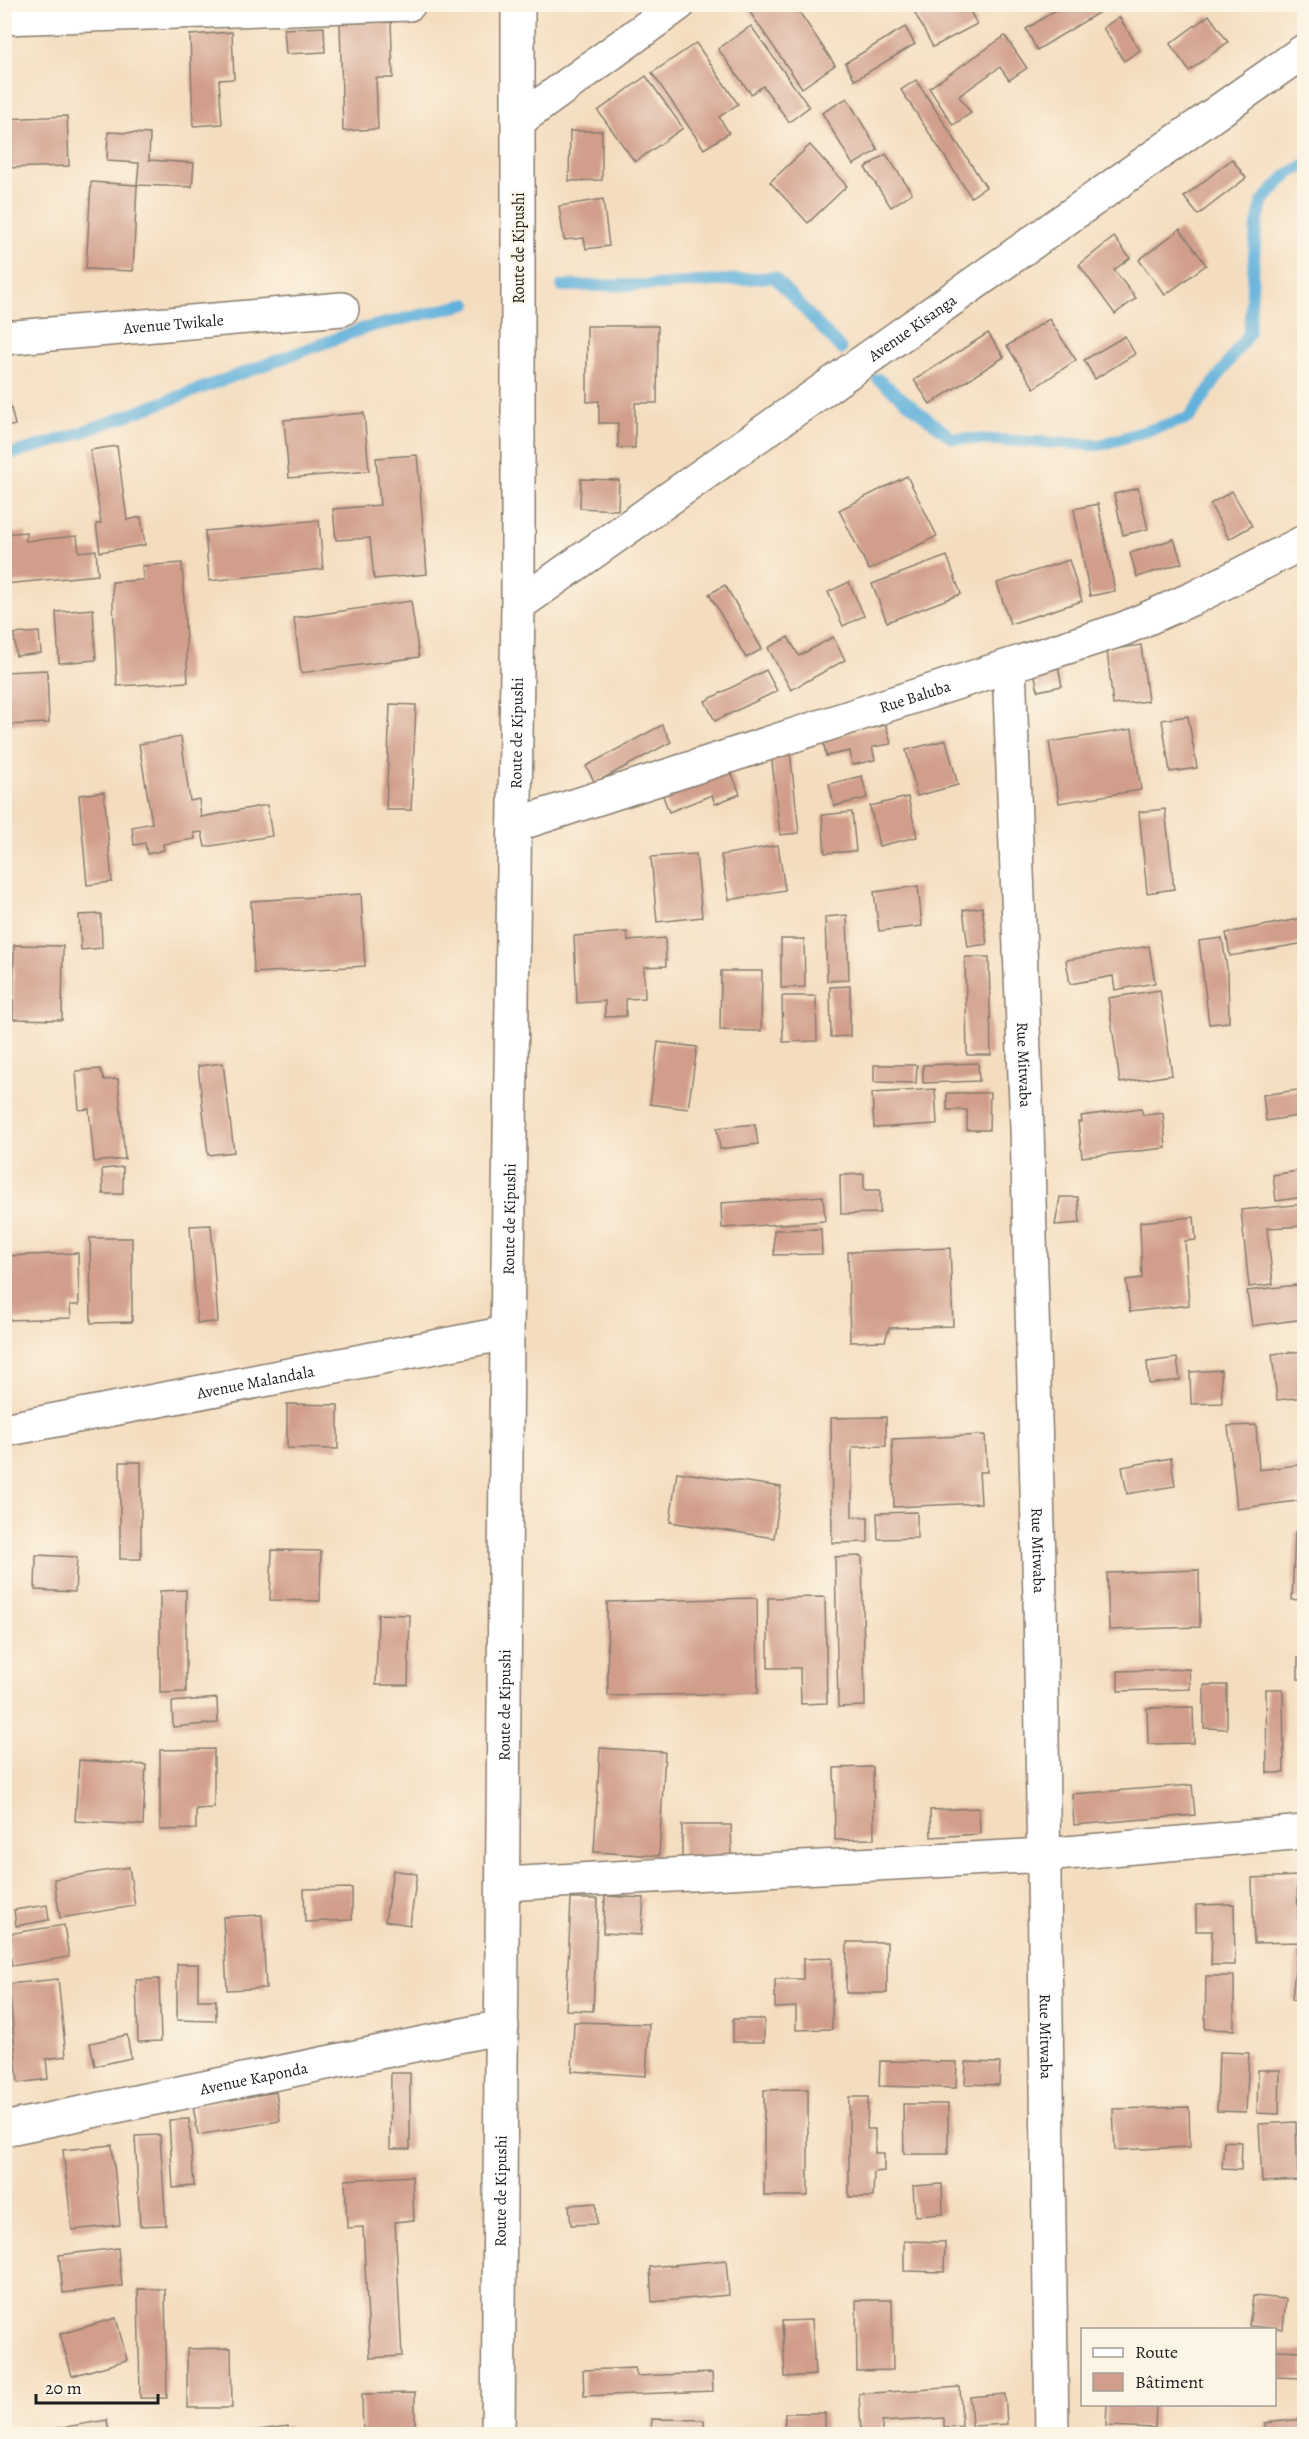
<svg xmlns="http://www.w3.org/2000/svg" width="1309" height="2439" font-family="Alegreya,serif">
<rect width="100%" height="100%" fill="#fcf5e5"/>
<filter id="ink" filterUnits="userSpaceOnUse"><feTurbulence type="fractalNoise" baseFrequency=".0167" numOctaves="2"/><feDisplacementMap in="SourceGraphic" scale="12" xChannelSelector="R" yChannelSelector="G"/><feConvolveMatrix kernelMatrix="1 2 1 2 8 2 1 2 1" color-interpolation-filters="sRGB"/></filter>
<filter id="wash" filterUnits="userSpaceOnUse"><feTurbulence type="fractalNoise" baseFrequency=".008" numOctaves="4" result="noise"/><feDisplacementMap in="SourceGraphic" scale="24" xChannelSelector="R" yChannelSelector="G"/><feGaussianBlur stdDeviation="1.35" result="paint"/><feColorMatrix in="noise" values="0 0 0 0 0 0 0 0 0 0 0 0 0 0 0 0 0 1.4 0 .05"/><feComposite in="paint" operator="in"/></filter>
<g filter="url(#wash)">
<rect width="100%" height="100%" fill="#f4ddbf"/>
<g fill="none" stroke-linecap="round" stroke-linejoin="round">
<!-- stream -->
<g stroke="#61b1db" stroke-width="12">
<polyline points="562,286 655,285 774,277 841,349"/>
<polyline points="878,379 952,438 1100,445 1189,418 1249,333 1256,229 1262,202 1286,176 1304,165"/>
<polyline points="4,456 66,438 365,328 467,304"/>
</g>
</g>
<g id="blocks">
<!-- building -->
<g fill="#d19e8b">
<polygon points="752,4 794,4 835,65 802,88 747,8"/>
<polygon points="910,4 937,4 941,12 956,4 966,4 977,24 933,47"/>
<polygon points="1065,4 1100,4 1103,10 1037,50 1026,29"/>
<polygon points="1209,15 1228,42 1189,71 1170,44"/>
<polygon points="1119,17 1140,50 1124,61 1103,28"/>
<polygon points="391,22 393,78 376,78 378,129 343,131 340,23"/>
<polygon points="751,26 809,107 789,122 763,86 751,94 718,49"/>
<polygon points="324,27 325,52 286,54 284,29"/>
<polygon points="905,27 915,44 855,80 845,63"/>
<polygon points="232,32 234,79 219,80 222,124 193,126 190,35"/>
<polygon points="1005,36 1027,68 1009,80 1000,67 959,96 971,113 953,125 929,88"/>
<polygon points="696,43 738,104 719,117 729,133 704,149 652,73"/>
<polygon points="646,76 683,128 635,162 598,111"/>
<polygon points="916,80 986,187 971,197 901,90"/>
<polygon points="847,98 878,150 853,165 822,113"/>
<polygon points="67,116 69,166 4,168 4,119"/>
<polygon points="570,131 602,131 602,180 569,181"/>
<polygon points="108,132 150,134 149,160 194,163 192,187 137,185 139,163 107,161"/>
<polygon points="810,145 847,186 808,223 770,182"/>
<polygon points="886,154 912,193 891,207 865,168"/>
<polygon points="1232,159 1246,178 1198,215 1184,197"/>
<polygon points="91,182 137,185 133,271 86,269"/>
<polygon points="603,199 609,246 586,249 584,238 564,240 559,206"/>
<polygon points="1180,229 1206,265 1165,295 1139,260"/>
<polygon points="1114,237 1130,258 1114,270 1136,298 1115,314 1079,265"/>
<polygon points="1049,319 1076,360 1034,388 1007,346"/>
<polygon points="587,326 658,326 657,403 635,403 635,448 618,448 618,423 599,423 599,401 587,402"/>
<polygon points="988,333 1004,357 930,404 914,380"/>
<polygon points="1125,336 1135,354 1095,379 1084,360"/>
<polygon points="4,379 15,425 4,428"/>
<polygon points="364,413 369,471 289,478 284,420"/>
<polygon points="117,446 127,520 141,517 145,545 100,552 96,524 101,523 90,450"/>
<polygon points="417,455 427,574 374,579 370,538 336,540 333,509 380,505 376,458"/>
<polygon points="907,476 937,536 869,570 839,510"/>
<polygon points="581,479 619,480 618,510 580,508"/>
<polygon points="1138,488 1148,529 1123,535 1114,494"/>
<polygon points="1232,491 1252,526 1229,539 1210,504"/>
<polygon points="1098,504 1115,591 1090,596 1074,509"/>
<polygon points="319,520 323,569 209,581 205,531"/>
<polygon points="26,532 26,541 77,536 79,552 96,550 98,575 4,584 4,534"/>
<polygon points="1174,539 1182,563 1137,577 1130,553"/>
<polygon points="947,556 961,594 887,622 872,584"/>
<polygon points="1069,560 1082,601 1010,624 997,583"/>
<polygon points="182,563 188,682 117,686 112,582 143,580 142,566"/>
<polygon points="849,582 864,616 843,626 828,592"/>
<polygon points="725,585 762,649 746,658 709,594"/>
<polygon points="411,601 419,657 301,673 294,618"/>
<polygon points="93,609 96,660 59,663 56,612"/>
<polygon points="39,632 41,653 16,656 14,634"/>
<polygon points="788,637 799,656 833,637 845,660 791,690 768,648"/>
<polygon points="1141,645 1148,701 1113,705 1107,650"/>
<polygon points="1057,661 1062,686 1038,691 1033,666"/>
<polygon points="47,670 49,723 4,725 4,672"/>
<polygon points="766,670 777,691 715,721 705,701"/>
<polygon points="390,704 416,705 411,810 386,810"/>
<polygon points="1188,716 1197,768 1170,772 1162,720"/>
<polygon points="662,725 671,742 595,783 586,766"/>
<polygon points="886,725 891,744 872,747 875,760 852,765 850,751 826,756 823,739"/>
<polygon points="1132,729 1141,790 1059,803 1049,742"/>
<polygon points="181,737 190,801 199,799 201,817 267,805 272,836 205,847 202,832 194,833 195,839 163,844 164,850 147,854 145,843 134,845 132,827 152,823 139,744"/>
<polygon points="946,740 958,785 917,796 906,750"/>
<polygon points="789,741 799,833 780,835 770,743"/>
<polygon points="729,767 740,794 715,804 712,795 669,812 662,793"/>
<polygon points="862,776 867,798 834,806 829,784"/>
<polygon points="104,792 112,882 87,885 79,795"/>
<polygon points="908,797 917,837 879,846 870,806"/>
<polygon points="1165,809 1174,889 1147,893 1139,812"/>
<polygon points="852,812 856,851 825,853 822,815"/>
<polygon points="778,845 785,890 729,900 721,855"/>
<polygon points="696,854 702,917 657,922 651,857"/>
<polygon points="918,886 922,926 879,931 874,892"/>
<polygon points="361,894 365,966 254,973 251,901"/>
<polygon points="982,907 987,944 968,947 963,910"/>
<polygon points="101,914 102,948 81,950 79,915"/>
<polygon points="847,915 849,980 827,981 825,917"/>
<polygon points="1304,918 1304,943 1230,956 1226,933"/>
<polygon points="627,932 628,941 665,938 666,966 644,967 645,998 626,999 626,1016 605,1017 605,1001 577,1003 574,936"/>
<polygon points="1222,938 1228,974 1229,1022 1209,1024 1199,941"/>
<polygon points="781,939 804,939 805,987 781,988"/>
<polygon points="14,945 63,946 62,1020 13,1019"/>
<polygon points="1149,946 1155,983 1115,990 1113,976 1070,984 1066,960"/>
<polygon points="965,957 989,957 991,1055 967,1055"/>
<polygon points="721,971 762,971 761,1031 720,1030"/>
<polygon points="850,986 850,1036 831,1037 830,987"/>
<polygon points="1160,990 1172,1075 1120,1083 1108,998"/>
<polygon points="782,996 816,996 817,1041 783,1042"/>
<polygon points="658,1042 697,1047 688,1109 650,1104"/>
<polygon points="223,1063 234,1152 208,1155 198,1066"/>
<polygon points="978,1063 979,1081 923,1083 923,1065"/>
<polygon points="874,1065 917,1065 916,1083 874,1082"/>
<polygon points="100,1069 104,1080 118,1079 125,1159 94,1162 89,1109 79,1110 76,1071"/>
<polygon points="935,1089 937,1124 874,1128 872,1093"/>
<polygon points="1304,1089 1304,1115 1266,1121 1263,1095"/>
<polygon points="947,1093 990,1093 989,1130 967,1130 967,1110 947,1110"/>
<polygon points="1141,1108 1143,1115 1163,1113 1166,1148 1082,1157 1078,1122 1082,1122 1081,1116"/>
<polygon points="755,1124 758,1144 720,1149 717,1128"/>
<polygon points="123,1167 123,1194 103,1194 102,1169"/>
<polygon points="1304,1170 1304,1197 1276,1201 1273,1175"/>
<polygon points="864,1174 864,1190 880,1190 880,1213 841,1214 840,1175"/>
<polygon points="823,1196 825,1221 722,1228 721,1203"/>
<polygon points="1060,1197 1078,1197 1080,1223 1055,1225"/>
<polygon points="1304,1204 1304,1226 1267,1228 1273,1284 1249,1287 1241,1210"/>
<polygon points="1194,1217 1196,1240 1185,1241 1189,1305 1130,1312 1126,1280 1142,1278 1140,1222"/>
<polygon points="211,1225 218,1322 197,1323 190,1226"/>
<polygon points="821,1229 822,1254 774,1255 774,1230"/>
<polygon points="90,1238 132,1238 132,1322 91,1323"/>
<polygon points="950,1248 953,1326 889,1328 885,1341 850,1342 848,1252"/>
<polygon points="78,1253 79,1305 70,1305 71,1318 8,1320 6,1256"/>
<polygon points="1304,1284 1304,1319 1252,1326 1247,1291"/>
<polygon points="1304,1351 1304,1397 1277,1400 1272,1354"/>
<polygon points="1177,1358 1180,1380 1149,1384 1147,1362"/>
<polygon points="1221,1370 1222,1403 1191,1404 1190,1372"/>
<polygon points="287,1404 338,1405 338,1449 287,1448"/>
<polygon points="886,1417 886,1446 852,1447 852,1517 868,1517 868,1542 832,1543 831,1418"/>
<polygon points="1256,1425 1259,1470 1304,1464 1304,1500 1237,1509 1228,1426"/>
<polygon points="985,1435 987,1472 979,1472 981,1503 894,1507 892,1439"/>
<polygon points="1171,1458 1175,1486 1127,1494 1122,1467"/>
<rect x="120" y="1462" width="21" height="97"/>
<polygon points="677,1472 781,1487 774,1538 670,1522"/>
<polygon points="917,1512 917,1538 878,1539 877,1513"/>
<polygon points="1295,1532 1304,1532 1304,1599 1292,1600"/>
<polygon points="272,1550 321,1551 320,1601 270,1600"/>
<polygon points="36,1555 77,1557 75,1592 35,1590"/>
<polygon points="862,1556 865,1706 838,1707 835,1557"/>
<polygon points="1199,1570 1200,1627 1109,1630 1107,1573"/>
<polygon points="186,1590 186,1692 160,1693 160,1591"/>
<polygon points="825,1597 827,1703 801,1704 800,1668 768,1668 768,1598"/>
<polygon points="757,1598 758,1693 608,1696 607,1602"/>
<polygon points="378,1614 410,1615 408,1685 376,1685"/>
<rect x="1298" y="1658" width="6" height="21"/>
<polygon points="1189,1669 1190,1689 1118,1691 1118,1671"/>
<polygon points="1204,1685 1227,1685 1227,1729 1204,1728"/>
<polygon points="1266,1689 1283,1689 1284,1773 1267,1773"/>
<polygon points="217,1698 218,1723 173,1727 172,1702"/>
<polygon points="1193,1707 1194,1743 1148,1744 1147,1708"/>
<polygon points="600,1748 665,1752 659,1856 594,1852"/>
<polygon points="214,1749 214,1808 196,1809 196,1829 160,1830 160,1750"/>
<polygon points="79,1760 146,1765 143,1825 75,1821"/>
<polygon points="873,1767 874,1839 835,1840 834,1768"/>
<polygon points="1192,1785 1195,1815 1074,1825 1072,1794"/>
<polygon points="979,1808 980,1834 931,1837 930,1810"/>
<polygon points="682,1825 731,1825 732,1859 682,1860"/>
<polygon points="129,1867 135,1906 60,1918 54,1879"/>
<polygon points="393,1870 417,1874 410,1925 385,1921"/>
<polygon points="1297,1876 1298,1918 1304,1918 1304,1942 1254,1943 1252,1878"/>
<polygon points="352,1888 352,1920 305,1922 304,1889"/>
<polygon points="605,1896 644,1898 641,1935 603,1933"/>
<polygon points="571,1899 598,1899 593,2011 566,2010"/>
<polygon points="1234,1904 1235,1965 1211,1965 1212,1931 1196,1931 1196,1905"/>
<polygon points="47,1905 49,1920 16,1926 14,1910"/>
<polygon points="262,1915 266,1988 227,1990 223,1917"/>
<polygon points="64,1925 69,1957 12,1966 7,1934"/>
<polygon points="847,1942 887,1942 887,1993 846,1993"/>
<polygon points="1297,1948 1304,1948 1304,2001 1292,2000"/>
<polygon points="832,1958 832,2029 796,2030 796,2007 775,2008 775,1979 803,1979 803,1959"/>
<polygon points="177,1964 198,1964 198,2000 216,2000 216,2021 177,2020"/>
<polygon points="1206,1976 1234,1976 1234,2030 1205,2029"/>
<polygon points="58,1979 66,2056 46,2059 48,2079 18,2083 9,1984"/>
<polygon points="159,1979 161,2041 138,2042 136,1980"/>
<rect x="733" y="2019" width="31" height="23"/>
<polygon points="574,2022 649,2024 646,2076 572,2071"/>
<polygon points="127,2035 131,2058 95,2066 90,2043"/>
<polygon points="1219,2052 1249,2053 1246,2112 1217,2111"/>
<polygon points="880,2061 957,2062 956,2088 879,2086"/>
<polygon points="966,2062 1000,2063 999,2085 965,2084"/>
<polygon points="1258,2070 1280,2070 1279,2114 1257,2113"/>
<polygon points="391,2073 410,2073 410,2149 390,2149"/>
<polygon points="808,2089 808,2196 764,2196 764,2090"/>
<polygon points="276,2092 280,2121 198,2135 193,2106"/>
<polygon points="849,2097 868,2097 867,2129 875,2129 875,2153 884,2153 884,2171 874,2172 873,2197 849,2197"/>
<polygon points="903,2104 948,2104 948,2154 904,2154"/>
<polygon points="1189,2107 1190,2147 1115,2150 1113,2109"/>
<polygon points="189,2119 194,2186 173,2188 169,2120"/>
<polygon points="1296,2122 1298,2180 1262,2182 1259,2124"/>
<polygon points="160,2135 166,2225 140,2226 135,2136"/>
<polygon points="1224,2141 1242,2142 1241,2170 1222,2169"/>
<polygon points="112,2145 120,2225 72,2230 63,2150"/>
<polygon points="412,2176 414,2220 395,2222 402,2356 370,2358 363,2227 347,2228 345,2180"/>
<polygon points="942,2184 943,2214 915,2216 913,2186"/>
<polygon points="596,2203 597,2224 571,2225 569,2205"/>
<polygon points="904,2241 945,2242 944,2272 904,2271"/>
<polygon points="118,2248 122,2286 63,2293 59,2255"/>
<polygon points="726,2260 729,2295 652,2302 650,2267"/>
<polygon points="138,2289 165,2289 167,2398 140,2398"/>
<polygon points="1253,2296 1286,2299 1283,2329 1249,2326"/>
<polygon points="856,2300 892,2300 893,2370 857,2371"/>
<polygon points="116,2318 127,2360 72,2376 60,2334"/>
<polygon points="812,2320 815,2375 785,2377 782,2321"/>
<polygon points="231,2348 232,2408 187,2408 187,2349"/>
<polygon points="1274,2350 1304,2351 1304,2378 1274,2377"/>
<polygon points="635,2368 637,2376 712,2373 713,2391 584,2396 583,2370"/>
<polygon points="960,2387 962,2426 944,2427 944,2418 882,2422 882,2434 861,2434 859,2394"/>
<polygon points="415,2393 415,2434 363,2434 362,2394"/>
<polygon points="1005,2394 1007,2424 972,2426 970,2397"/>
<polygon points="1107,2404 1156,2404 1155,2428 1106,2426"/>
<polygon points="785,2413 825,2413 825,2434 784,2434"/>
<polygon points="652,2419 704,2420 704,2434 651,2434"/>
<polygon points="1303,2419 1304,2434 1266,2434 1265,2423"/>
<polygon points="107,2420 109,2434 36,2434 35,2432"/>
<polygon points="288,2426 289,2434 252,2434 252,2431"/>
</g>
</g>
</g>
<g filter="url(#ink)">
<use href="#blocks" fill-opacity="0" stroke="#887c6e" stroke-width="1.5"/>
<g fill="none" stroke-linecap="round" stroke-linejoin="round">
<defs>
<g id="minor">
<polyline points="4,18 409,4"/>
<polyline points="518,121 679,4"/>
<path id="s1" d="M4,338L342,309"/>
<path id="s2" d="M518,605L1304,51"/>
<path id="s3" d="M1009,666L1027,1128L1040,1598L1052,2434"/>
<path id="s4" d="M515,825L1123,629L1196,597L1304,542"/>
<path id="s5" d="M4,1430L507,1333"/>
<polyline points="503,1884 1044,1855 1304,1832"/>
<path id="s6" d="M4,2129L502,2027"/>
</g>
<g id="highway">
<path id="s7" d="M498,2434L507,1333L518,605V4"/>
</g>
</defs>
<!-- minor casing -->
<use href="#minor" stroke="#887c6e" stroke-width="36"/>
<!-- highway casing -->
<use href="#highway" stroke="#887c6e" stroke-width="36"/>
<!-- minor -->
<use href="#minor" stroke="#fff" stroke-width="33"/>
<!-- highway -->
<use href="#highway" stroke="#fff" stroke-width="33"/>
</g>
</g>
<g text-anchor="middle" stroke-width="4.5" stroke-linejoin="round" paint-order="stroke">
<!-- street labels -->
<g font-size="16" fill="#1c1c1c" stroke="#fcf5e5">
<text transform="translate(518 248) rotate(-90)" y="6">Route de Kipushi</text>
<text dy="6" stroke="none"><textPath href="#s1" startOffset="170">Avenue Twikale</textPath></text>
<text dy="6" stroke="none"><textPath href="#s2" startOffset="482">Avenue Kisanga</textPath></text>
<text dy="6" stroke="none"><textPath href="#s4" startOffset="420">Rue Baluba</textPath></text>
<text dy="6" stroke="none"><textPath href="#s7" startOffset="1701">Route de Kipushi</textPath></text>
<text dy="6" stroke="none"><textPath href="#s3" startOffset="399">Rue Mitwaba</textPath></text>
<text dy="6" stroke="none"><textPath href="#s7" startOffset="1215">Route de Kipushi</textPath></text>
<text dy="6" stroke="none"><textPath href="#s5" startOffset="256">Avenue Malandala</textPath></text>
<text dy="6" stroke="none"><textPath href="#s3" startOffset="885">Rue Mitwaba</textPath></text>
<text dy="6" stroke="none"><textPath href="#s7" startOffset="729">Route de Kipushi</textPath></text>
<text dy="6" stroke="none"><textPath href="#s3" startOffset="1371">Rue Mitwaba</textPath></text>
<text dy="6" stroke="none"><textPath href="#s6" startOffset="255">Avenue Kaponda</textPath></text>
<text dy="6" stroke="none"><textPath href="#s7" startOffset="243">Route de Kipushi</textPath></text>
</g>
</g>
<!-- margin -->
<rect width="1309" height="2439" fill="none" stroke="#fcf5e5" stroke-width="24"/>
<!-- legend -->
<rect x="1081" y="2328" width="195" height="78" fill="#fcf5e5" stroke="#a29e95" stroke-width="1.5"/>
<rect x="1093" y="2348" width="30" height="9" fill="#ffffff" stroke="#a29e95" stroke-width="1.5"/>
<text x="1135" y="2358" font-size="18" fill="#1c1c1c">Route</text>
<rect x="1093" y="2373" width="30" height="18" fill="#d19e8b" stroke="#a29e95" stroke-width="1.5"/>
<text x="1135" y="2388" font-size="18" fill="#1c1c1c">Bâtiment</text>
<!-- scale -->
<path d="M36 2394v9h122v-9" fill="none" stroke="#1c1c1c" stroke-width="3"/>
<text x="45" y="2394" font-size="18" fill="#1c1c1c" stroke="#fcf5e5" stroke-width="4.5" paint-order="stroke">20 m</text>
</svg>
